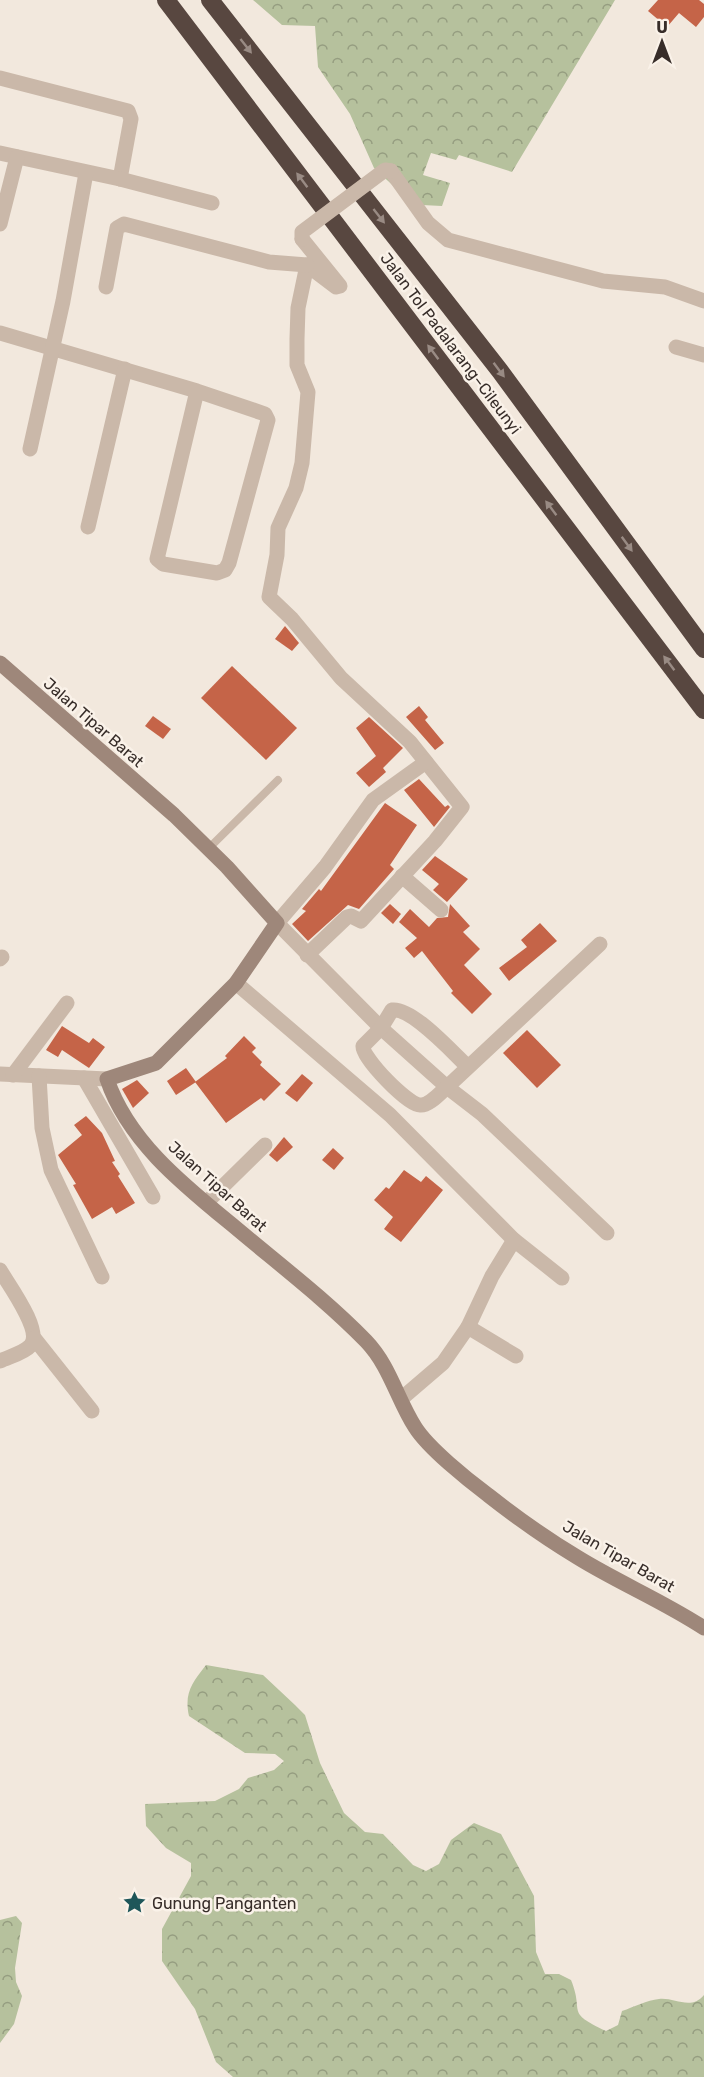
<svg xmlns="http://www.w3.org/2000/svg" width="704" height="2077" font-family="Rubik,sans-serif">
<defs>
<pattern id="forest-crowns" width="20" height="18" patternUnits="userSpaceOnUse" patternTransform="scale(1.5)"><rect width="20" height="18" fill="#b6c19d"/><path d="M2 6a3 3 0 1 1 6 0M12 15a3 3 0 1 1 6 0" fill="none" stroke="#959d80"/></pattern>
</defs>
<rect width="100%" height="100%" fill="#f2e8dd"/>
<!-- forest -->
<g fill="url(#forest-crowns)">
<polygon points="253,0 615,0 512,172 459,155 456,160 431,153 423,175 450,183 442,206 422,205 401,193 374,168 350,114 318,67 315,26 282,25"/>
<path d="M206,1665L263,1675L295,1705L305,1715L320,1763L344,1813L365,1832L383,1834L413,1865L426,1871L439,1864L451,1840L474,1823L501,1834L534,1896L536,1952L545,1974H559L571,1980C585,2014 564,2011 606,2031L618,2025L622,2011C634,2007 647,2000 659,1999C674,1997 691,2011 704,1995V2077H233L216,2062L195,2009L162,1961V1929L191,1876V1863L166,1848L146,1826L145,1804L215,1801L239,1789L248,1778L274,1770L284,1761L275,1754L245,1753L189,1716C184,1693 192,1683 206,1665Z"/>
<polygon points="16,1916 22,1923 15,1968 16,1982 22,1996 14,2024 0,2043 0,1920"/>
</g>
<!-- building -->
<g fill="#c56448">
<polygon points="658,0 699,0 704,4 704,17 696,27 679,13 667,27 648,11"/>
<polygon points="285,626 299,643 292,651 275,639"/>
<polygon points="232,666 297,728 266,760 201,698"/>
<polygon points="419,706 428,717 425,720 444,743 435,750 406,717"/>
<polygon points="153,716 171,729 163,739 145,726"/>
<polygon points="369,717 403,748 383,768 386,772 369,787 356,773 376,756 356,728"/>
<polygon points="419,779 445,807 448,805 450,807 434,827 404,790"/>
<polygon points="385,803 417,825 390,865 394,869 359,909 348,905 308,941 292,924 306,911 302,909 319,889 321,891"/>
<polygon points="435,856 468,879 447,902 433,890 439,884 422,870"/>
<polygon points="390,904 401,914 393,924 381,913"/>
<polygon points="450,904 470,926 463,932 480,949 464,965 492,994 472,1014 451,993 453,991 422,951 414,958 405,948 417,938 399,922 410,909 429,927 437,918 448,917"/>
<polygon points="540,923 557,941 509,981 499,968 527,947 521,940"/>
<polygon points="62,1026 89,1043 93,1038 105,1047 89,1068 62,1050 58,1057 46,1050"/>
<polygon points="527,1030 561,1065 537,1088 503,1053"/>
<polygon points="244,1036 256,1048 252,1052 262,1062 260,1065 281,1084 264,1101 261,1098 226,1123 195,1082 227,1058 225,1056"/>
<polygon points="186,1068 196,1082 176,1095 167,1081"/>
<polygon points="302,1074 313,1083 297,1102 285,1093"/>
<polygon points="137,1080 149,1093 133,1108 122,1089"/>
<polygon points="86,1116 102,1133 115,1161 112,1162 120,1174 118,1176 135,1203 116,1214 112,1207 92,1219 73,1185 76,1184 58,1155 82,1135 74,1125"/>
<polygon points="284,1137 293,1147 277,1162 269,1155"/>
<polygon points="333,1148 344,1158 334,1170 322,1160"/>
<polygon points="404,1170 421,1182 426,1176 443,1190 401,1242 384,1229 393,1217 374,1200 386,1187 389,1189"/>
</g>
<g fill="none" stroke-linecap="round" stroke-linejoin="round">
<!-- lane -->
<polyline stroke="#cab8a9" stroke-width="8" points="208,849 278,780"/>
<!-- street -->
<g stroke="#cab8a9" stroke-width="15">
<polyline points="0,78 128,111 131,119 120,179"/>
<polyline points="0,153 120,179 212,203"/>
<polyline points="391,171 428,223 448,240 603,281 665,287 704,301"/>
<polyline points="0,224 17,157"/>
<polyline points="302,239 340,286 336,287 307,265 298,308 297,339 297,365 308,392 302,463 296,488 278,528 277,555 269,597 292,619 341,678 410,742 462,807 435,841 361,921 351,916 347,917 307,955"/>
<polyline points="106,287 117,228 124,224 269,262 307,265"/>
<polyline points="0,333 197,391 265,414 268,420 229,563 225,570 217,573 163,564 157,559 197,391"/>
<polyline points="676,347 704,355"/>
<polyline points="30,449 63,301 86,173"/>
<polyline points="88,527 125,369"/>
<polyline points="426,762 373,800 325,867 277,923 381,1028 447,1087 482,1114 607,1233"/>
<polyline points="402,876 441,910"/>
<polyline points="0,959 2,957"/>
<polyline points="236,983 390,1115 514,1240 562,1278"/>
<path d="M468,1067C453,1053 412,1007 392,1010L381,1028L363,1046C362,1058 408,1105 420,1105C429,1106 440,1093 447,1087L600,944"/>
<polyline points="0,1074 107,1079"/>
<polyline points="13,1075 67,1003"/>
<polyline points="39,1076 42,1128 51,1170 102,1277"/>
<polyline points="84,1078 153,1197"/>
<polyline points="206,1203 265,1145"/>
<path d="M0,1270C8,1284 44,1332 30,1346C24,1353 8,1357 0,1361"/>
<polyline points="468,1327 516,1356"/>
<polyline points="34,1338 92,1411"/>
<polyline points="401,1399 443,1363 468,1327 492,1276 514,1240"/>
</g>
<!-- secondary -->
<path stroke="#9e877a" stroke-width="15" d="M0,663L174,815L227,867L277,923L236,983L156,1063L107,1079C128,1142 186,1187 236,1228C280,1265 326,1300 366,1341C390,1366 397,1399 415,1427C428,1448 468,1480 488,1495C516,1517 547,1539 577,1557C619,1583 663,1601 704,1628"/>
<!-- highway -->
<g stroke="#584740" stroke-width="18">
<polyline points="166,0 704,710"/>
<polyline points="210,0 500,371 704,649"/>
</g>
<!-- street-bridge -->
<polyline stroke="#cab8a9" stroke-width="15" points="302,239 302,232 385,170 391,171"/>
</g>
<!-- one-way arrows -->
<defs><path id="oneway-solid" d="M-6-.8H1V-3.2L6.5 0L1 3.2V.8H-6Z" transform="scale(1.5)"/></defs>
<g fill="#998b84">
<use href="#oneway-solid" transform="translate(246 46) rotate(52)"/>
<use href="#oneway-solid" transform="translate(302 180) rotate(-127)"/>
<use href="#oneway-solid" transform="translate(379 216) rotate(52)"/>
<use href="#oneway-solid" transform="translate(433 352) rotate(-127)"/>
<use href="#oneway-solid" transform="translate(499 370) rotate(53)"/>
<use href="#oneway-solid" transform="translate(551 508) rotate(-127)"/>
<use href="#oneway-solid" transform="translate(627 544) rotate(54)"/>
<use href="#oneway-solid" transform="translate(669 663) rotate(-127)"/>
</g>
<!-- icons -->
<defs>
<symbol id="sight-bare" viewBox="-9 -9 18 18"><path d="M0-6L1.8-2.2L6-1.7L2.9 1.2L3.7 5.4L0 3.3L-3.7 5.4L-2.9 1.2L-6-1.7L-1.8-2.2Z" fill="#1e5659" stroke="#faf2e9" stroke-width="2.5" paint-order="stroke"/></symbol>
</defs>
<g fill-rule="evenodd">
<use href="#sight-bare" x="118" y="1886" width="33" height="33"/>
</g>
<g text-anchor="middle" stroke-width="5" stroke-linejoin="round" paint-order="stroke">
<!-- street labels -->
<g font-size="16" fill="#372d29" stroke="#faf2e9">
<text transform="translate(451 343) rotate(53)" y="6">Jalan Tol Padalarang–Cileunyi</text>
<text transform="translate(94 722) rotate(41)" y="6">Jalan Tipar Barat</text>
<text transform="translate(218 1186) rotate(42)" y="6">Jalan Tipar Barat</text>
<text transform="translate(619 1556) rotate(30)" y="6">Jalan Tipar Barat</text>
</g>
<!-- poi labels -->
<g font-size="16" fill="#372d29" stroke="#faf2e9" text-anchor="start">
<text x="152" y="1909">Gunung Panganten</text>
</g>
</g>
<!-- north arrow -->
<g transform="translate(662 42)" stroke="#faf2e9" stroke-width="4.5" paint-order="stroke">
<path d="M0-4.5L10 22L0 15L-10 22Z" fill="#372d29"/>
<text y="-9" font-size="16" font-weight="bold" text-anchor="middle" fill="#372d29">U</text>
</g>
</svg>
